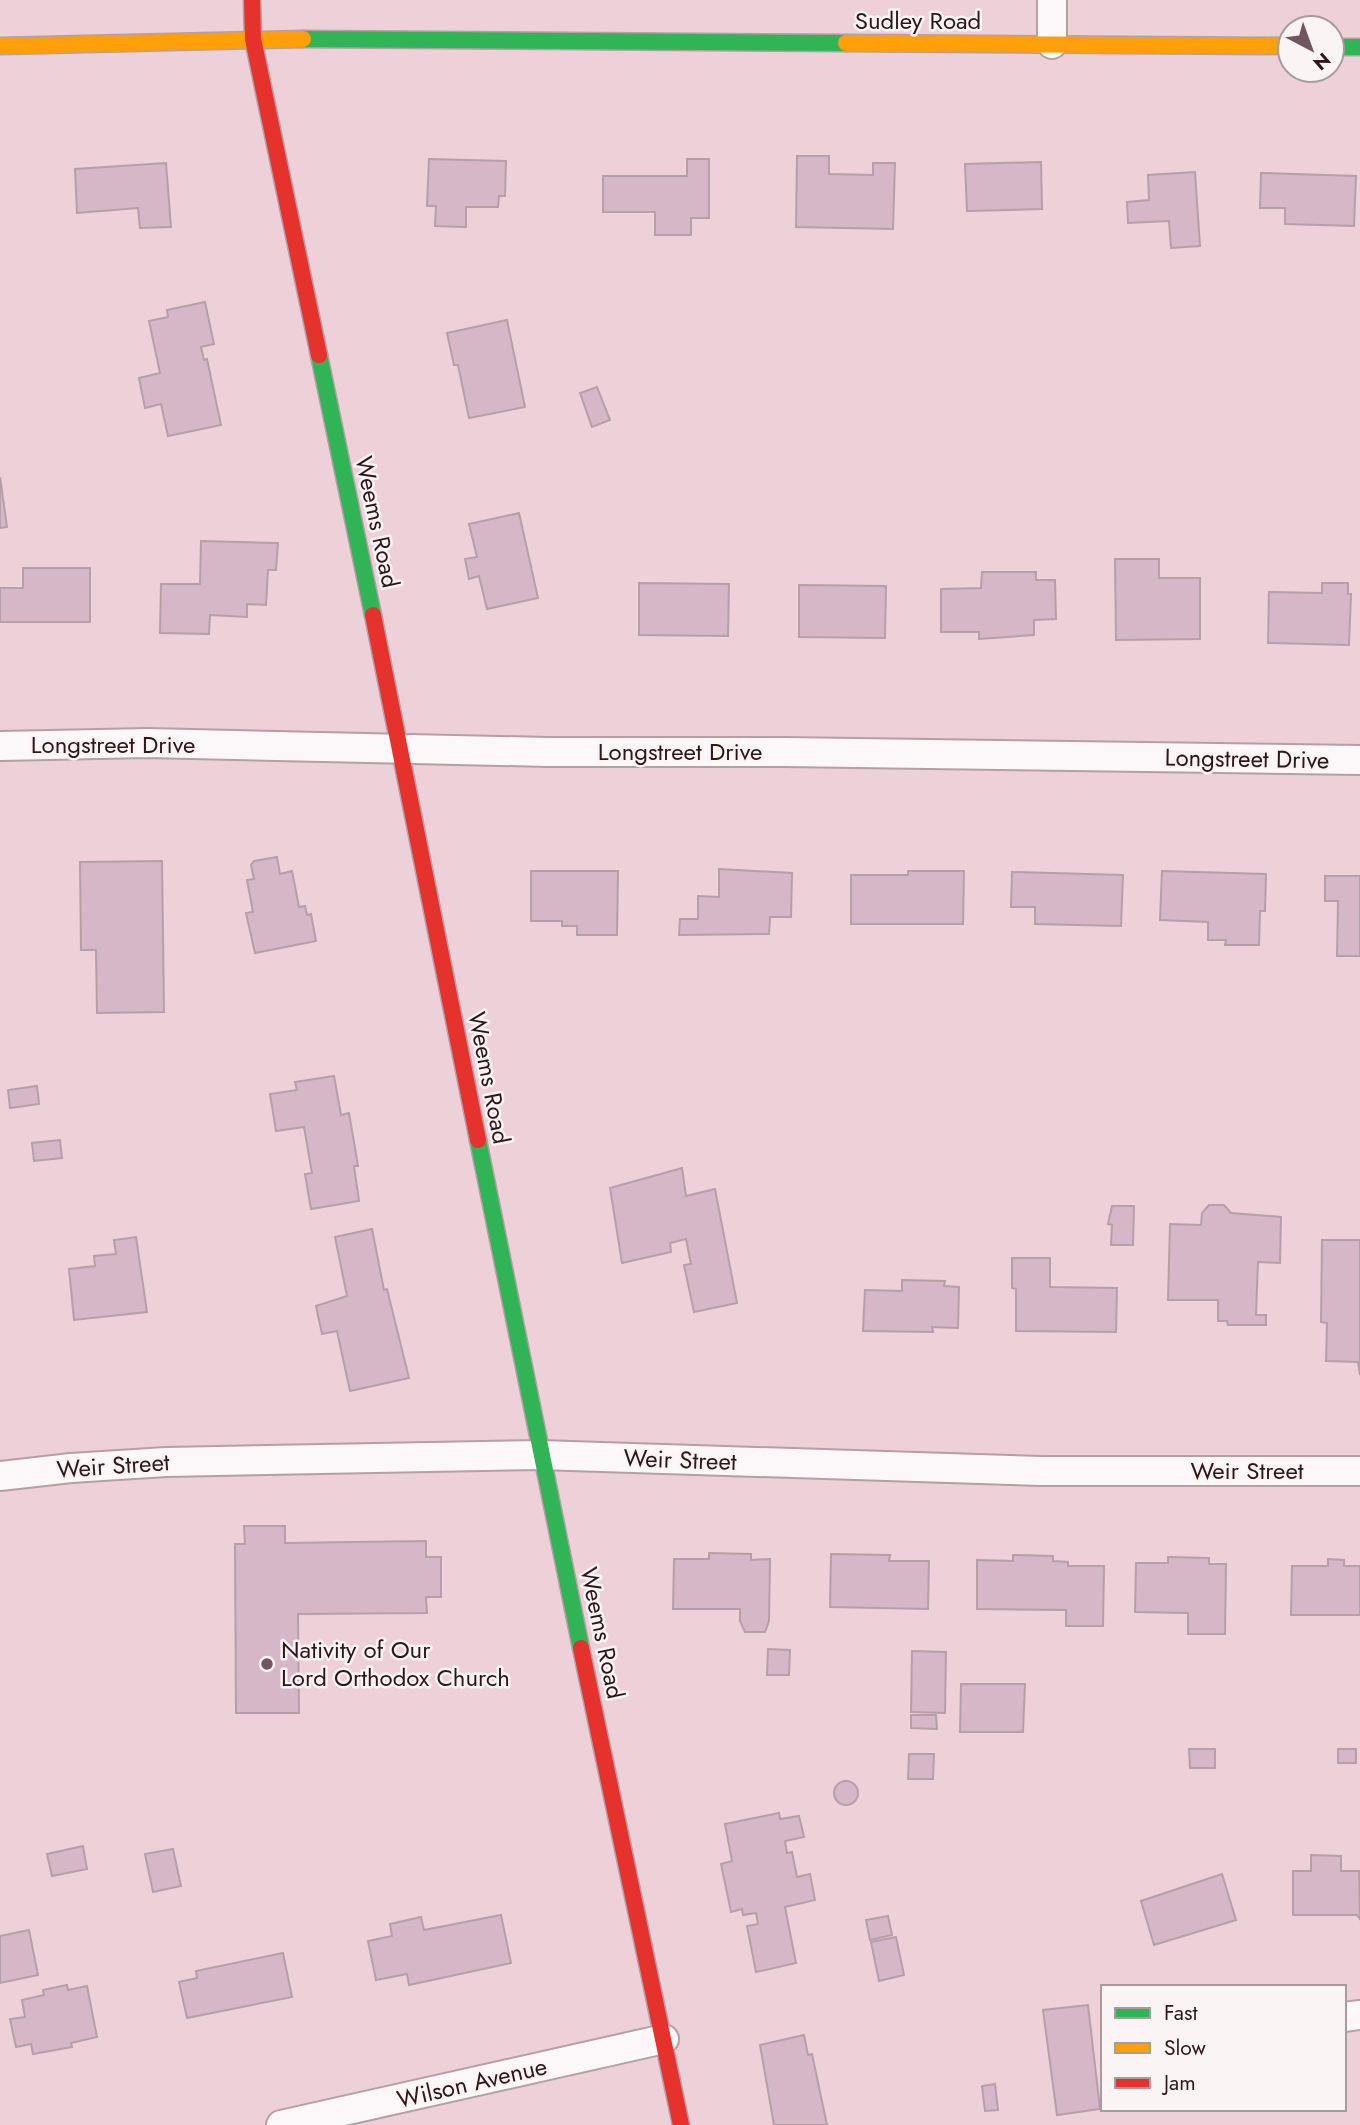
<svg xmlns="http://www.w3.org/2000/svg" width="1360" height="2125" font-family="Jost,sans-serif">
<rect width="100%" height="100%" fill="#edd0d8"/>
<!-- building -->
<g fill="#d6b7c7" stroke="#b59fa9" stroke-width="2">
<polygon points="797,156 829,156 829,174 873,175 873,163 895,163 893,229 796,227"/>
<polygon points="429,159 506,161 505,196 499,196 498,207 466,207 466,227 435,226 436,206 427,206"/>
<polygon points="687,159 709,159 709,218 691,218 691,235 655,235 655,212 603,212 603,176 687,176"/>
<polygon points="1041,162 1042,209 967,211 965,164"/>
<polygon points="166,163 171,227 140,228 138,208 77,213 75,169"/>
<polygon points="1195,172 1200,246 1171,248 1169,221 1128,223 1127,202 1149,200 1148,175"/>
<polygon points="1261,173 1356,176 1354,226 1285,224 1285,208 1260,208"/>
<polygon points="205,302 214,344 201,347 204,360 207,359 221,425 168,436 161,404 145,408 139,378 160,373 149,321 168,317 167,310"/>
<polygon points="507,320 525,407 469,418 458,365 454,365 447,333"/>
<polygon points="597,387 610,420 592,427 580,393"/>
<polygon points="0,477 7,527 0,528"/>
<polygon points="519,513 538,598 487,609 479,576 469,579 465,559 477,557 469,524"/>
<polygon points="201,541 278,543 276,570 268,570 266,605 247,604 247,617 210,615 209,634 160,633 161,584 200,584"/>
<polygon points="1115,559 1159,559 1159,578 1200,578 1200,639 1116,640"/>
<polygon points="23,568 90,568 90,622 0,622 0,588 23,588"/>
<polygon points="982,572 1036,572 1036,580 1055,580 1056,619 1034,620 1034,635 979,639 979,632 941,632 941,589 981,588"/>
<polygon points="639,583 729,584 728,636 639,635"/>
<polygon points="1322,583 1348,583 1348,594 1351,594 1349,645 1268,643 1269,592 1322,593"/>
<polygon points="799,585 886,586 885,638 799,637"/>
<polygon points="277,857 280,874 292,871 299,907 305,906 307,915 311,914 316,941 255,953 246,913 253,912 247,880 254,879 251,865 254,861"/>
<polygon points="162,861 164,1012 97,1013 96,950 81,950 80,862"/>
<polygon points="719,869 792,873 791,917 770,917 769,934 679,935 680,919 698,919 698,896 719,897"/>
<polygon points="531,871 618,871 617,935 577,935 577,926 562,926 562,921 531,921"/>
<polygon points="908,871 964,871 963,924 851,924 851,875 908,875"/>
<polygon points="1162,871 1266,874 1265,911 1260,911 1259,945 1225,945 1226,940 1208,940 1208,922 1160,920"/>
<polygon points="1012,872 1123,875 1121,926 1035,924 1035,907 1011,907"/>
<polygon points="1325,876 1360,876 1360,956 1337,956 1338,901 1325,901"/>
<polygon points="334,1076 341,1115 349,1113 358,1166 354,1166 359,1201 311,1209 305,1174 312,1173 304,1127 276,1131 270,1094 297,1090 295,1082"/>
<polygon points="37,1086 39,1104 10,1108 8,1090"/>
<polygon points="60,1140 62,1158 34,1161 32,1143"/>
<polygon points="682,1168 686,1196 715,1189 737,1303 694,1312 684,1265 691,1264 686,1239 670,1243 671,1252 622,1263 610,1188"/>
<polygon points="1209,1205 1224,1205 1231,1213 1281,1217 1280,1263 1258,1262 1256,1315 1266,1315 1266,1325 1228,1325 1227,1321 1218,1321 1218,1300 1168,1300 1170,1224 1201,1225 1202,1213"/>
<polygon points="1112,1206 1134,1206 1133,1245 1111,1245 1112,1225 1108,1224"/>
<polygon points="372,1229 384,1290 387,1289 409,1378 350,1391 337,1331 322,1334 316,1306 347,1296 335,1237"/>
<polygon points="136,1237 147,1312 74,1320 69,1269 95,1266 94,1256 116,1254 114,1240"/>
<polygon points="1322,1240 1360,1240 1360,1375 1358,1362 1326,1361 1327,1323 1321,1322"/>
<polygon points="1012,1258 1050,1258 1050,1287 1117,1288 1116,1332 1016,1331 1016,1289 1012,1288"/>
<polygon points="902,1280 945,1281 944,1286 959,1287 958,1328 932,1327 933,1332 863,1331 865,1290 902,1291"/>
<polygon points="244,1526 285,1526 285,1543 426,1541 426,1557 441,1557 441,1597 426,1597 427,1613 298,1614 299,1713 236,1713 235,1544 245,1544"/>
<polygon points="709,1553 751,1554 751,1560 770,1559 769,1621 765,1632 745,1632 740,1621 740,1609 673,1609 674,1559 709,1559"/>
<polygon points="831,1554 890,1555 889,1561 929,1561 928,1609 830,1607"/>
<polygon points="1013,1555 1053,1556 1053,1561 1068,1562 1068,1566 1104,1566 1103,1626 1066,1626 1066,1610 977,1609 977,1560 1013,1561"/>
<polygon points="1168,1557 1209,1558 1209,1564 1226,1564 1225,1634 1188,1634 1188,1613 1135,1612 1136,1563 1168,1563"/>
<polygon points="1328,1559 1344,1560 1344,1566 1360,1566 1360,1615 1291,1615 1292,1566 1328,1566"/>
<polygon points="768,1649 790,1650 789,1675 767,1675"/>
<polygon points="912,1651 946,1652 945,1713 911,1712"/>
<polygon points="961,1684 1025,1684 1023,1732 960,1732"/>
<polygon points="911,1715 936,1715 937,1729 911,1728"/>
<polygon points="1189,1749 1215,1749 1215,1768 1190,1768"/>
<rect x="1338" y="1749" width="18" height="14"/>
<polygon points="909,1754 934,1754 933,1779 908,1779"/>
<circle cx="846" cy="1793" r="12"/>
<polygon points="779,1813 780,1819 799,1816 804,1837 785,1841 787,1853 792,1852 797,1877 810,1874 815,1900 785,1907 796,1963 756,1972 747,1926 758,1924 756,1913 743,1915 742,1909 731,1912 721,1864 732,1861 725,1824"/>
<polygon points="83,1846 87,1869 52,1876 47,1854"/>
<polygon points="173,1849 181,1886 153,1892 145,1854"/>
<polygon points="1311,1855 1341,1856 1341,1871 1359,1871 1360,1919 1357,1915 1293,1915 1293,1871 1311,1871"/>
<polygon points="1222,1874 1236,1920 1154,1945 1141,1901"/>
<polygon points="501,1915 511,1963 409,1985 407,1974 376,1980 368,1941 392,1936 390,1924 421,1917 424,1930"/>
<polygon points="888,1916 892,1935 870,1940 866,1920"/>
<polygon points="29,1930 38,1975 0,1983 0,1936"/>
<polygon points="896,1937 904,1975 879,1981 871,1942"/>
<polygon points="283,1953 292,1997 187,2018 179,1982 197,1978 196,1971"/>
<polygon points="67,1985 68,1990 87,1986 97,2037 71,2043 72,2047 33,2054 31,2044 16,2047 10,2019 25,2017 22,2000 44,1995 43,1990"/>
<polygon points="1088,2005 1100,2109 1057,2115 1043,2010"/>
<polygon points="804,2035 808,2055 812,2054 827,2125 774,2125 760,2045"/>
<polygon points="995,2084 998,2110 985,2111 982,2086"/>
</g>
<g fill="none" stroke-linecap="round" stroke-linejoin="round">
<defs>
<g id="street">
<polyline points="1052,44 1052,0"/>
<polyline points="0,746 148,743 547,752 784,752 1360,760"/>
<polyline points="0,1476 71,1468 166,1462 540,1455 1041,1471 1360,1471"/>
<polyline points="1344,2017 1360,2015"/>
<polyline points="281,2125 664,2039"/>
</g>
<g id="fast">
<polyline points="303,39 846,43"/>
<polyline points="1332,47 1360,47"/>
<polyline points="319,355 373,615"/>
<polyline points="478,1140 581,1648"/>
</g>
<g id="slow">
<polyline points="846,43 1290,46"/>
<polyline points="0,46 303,39"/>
</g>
<g id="jam">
<polyline points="252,0 253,39 319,355"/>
<polyline points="373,615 478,1140"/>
<polyline points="581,1648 681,2125"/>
</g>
</defs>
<!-- street casing -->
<use href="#street" stroke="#b69ea5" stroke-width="32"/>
<!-- fast casing -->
<use href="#fast" stroke="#b69ea5" stroke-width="19"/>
<!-- slow casing -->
<use href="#slow" stroke="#b69ea5" stroke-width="19"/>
<!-- jam casing -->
<use href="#jam" stroke="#b69ea5" stroke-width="19"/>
<!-- street -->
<use href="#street" stroke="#fcf8f9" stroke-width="28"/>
<!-- fast -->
<use href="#fast" stroke="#30b455" stroke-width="16"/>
<!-- slow -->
<use href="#slow" stroke="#ff9f0a" stroke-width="16"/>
<!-- jam -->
<use href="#jam" stroke="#e5322d" stroke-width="16"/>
</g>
<!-- markers -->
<circle fill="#70565e" stroke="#fbf4f5" stroke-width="2.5" cx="267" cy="1664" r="7"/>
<g text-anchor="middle" stroke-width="5" stroke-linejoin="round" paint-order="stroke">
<!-- street labels -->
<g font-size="24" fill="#2c151c" stroke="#fbf4f5">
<text x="918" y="29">Sudley Road</text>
<text transform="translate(377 522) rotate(78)" y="8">Weems Road</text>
<text x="113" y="753">Longstreet Drive</text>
<text x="680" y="760">Longstreet Drive</text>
<text transform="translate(1247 759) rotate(1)" y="8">Longstreet Drive</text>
<text transform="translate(489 1078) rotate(79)" y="8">Weems Road</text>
<text transform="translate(680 1460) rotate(2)" y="8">Weir Street</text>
<text transform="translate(113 1466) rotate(-4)" y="8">Weir Street</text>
<text x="1247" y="1479">Weir Street</text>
<text transform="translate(602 1633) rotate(78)" y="8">Weems Road</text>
<text transform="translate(472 2083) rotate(-13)" y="8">Wilson Avenue</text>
</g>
<!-- poi labels -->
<g font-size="24" fill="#2c151c" stroke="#fbf4f5" text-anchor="start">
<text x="281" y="1658">Nativity of Our<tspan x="281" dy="28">Lord Orthodox Church</tspan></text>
</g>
</g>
<!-- legend -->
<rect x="1101" y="1985" width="245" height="126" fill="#fbf4f5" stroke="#a89b9e" stroke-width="2"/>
<rect x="1115" y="2008" width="35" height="10" fill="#30b455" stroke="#a89b9e" stroke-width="2"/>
<text x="1164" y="2020" font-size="21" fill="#2c151c">Fast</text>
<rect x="1115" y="2043" width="35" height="10" fill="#ff9f0a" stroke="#a89b9e" stroke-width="2"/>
<text x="1164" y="2055" font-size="21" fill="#2c151c">Slow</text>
<rect x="1115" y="2078" width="35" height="10" fill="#e5322d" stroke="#a89b9e" stroke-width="2"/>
<text x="1164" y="2090" font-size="21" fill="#2c151c">Jam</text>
<!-- north arrow -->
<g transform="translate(1311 49) rotate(139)"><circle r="33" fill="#fbf4f5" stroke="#a89b9e" stroke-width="2"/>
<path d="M0-5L12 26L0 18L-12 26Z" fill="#70565e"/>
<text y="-10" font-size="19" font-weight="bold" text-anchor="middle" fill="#2c151c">N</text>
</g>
</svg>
